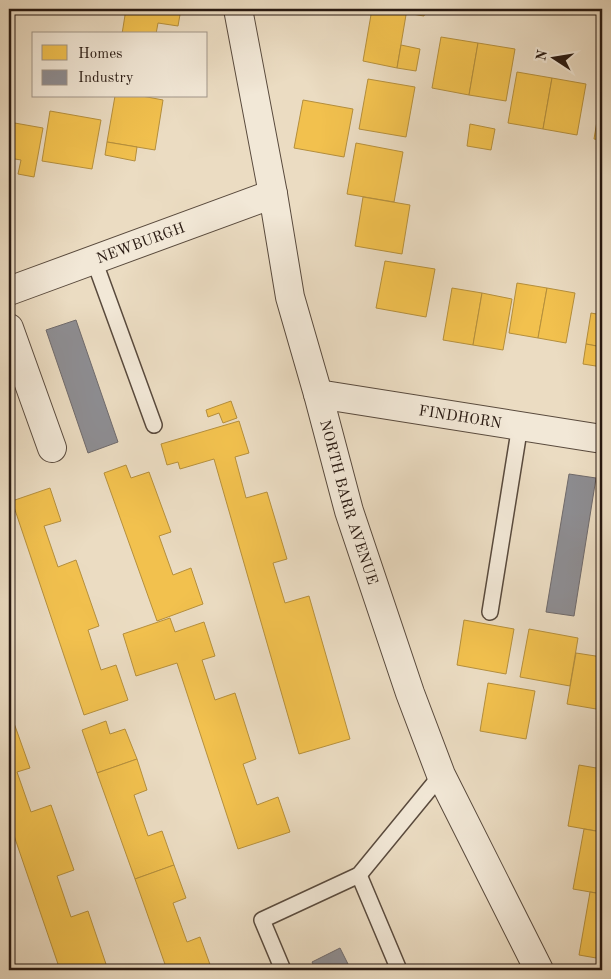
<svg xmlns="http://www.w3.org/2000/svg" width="611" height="979" font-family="'Old Standard TT',serif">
<rect width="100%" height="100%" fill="#ebdcc2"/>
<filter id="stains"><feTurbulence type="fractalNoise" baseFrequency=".004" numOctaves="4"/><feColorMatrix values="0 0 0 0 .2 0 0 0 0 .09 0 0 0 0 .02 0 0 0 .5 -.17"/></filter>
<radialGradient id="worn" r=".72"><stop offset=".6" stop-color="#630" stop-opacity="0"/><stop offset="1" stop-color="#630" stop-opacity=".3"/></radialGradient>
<!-- homes -->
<g fill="#f2c14e" stroke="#b58f3c">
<polygon points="126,9 181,9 178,26 158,23 156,34 122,34"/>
<polygon points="372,9 407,9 397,68 363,61"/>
<polygon points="407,9 426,9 424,16 406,13"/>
<polygon points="441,37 478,43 469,95 432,88"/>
<polygon points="478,43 515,49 506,101 469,95"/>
<polygon points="401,45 420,49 416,71 397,68"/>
<polygon points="517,72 552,78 543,129 508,123"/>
<polygon points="552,78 586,84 577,135 543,129"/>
<polygon points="368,79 415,87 406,137 359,129"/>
<polygon points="602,91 602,140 594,139"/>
<polygon points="115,96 142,96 163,100 155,150 107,142"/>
<polygon points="303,100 353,109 344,157 294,148"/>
<polygon points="50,111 101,120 92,169 42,161"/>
<polygon points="9,122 43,128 34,177 18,174 21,160 9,158"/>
<polygon points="470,124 495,129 491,150 467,146"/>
<polygon points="107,142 137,147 135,161 105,155"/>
<polygon points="356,143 403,152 394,202 347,194"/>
<polygon points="363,197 410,205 402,254 355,246"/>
<polygon points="385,261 435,269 426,317 376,308"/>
<polygon points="517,283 547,288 538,338 509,333"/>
<polygon points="452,288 482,293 473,345 443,340"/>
<polygon points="547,288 575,293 566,343 538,338"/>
<polygon points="482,293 512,299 503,350 473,345"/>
<polygon points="591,313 602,315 602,347 586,344"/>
<polygon points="586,344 602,347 602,367 583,364"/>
<polygon points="231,401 237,418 223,423 219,413 208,417 206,410"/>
<polygon points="239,421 249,453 235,457 246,498 267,492 287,559 273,563 285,603 309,596 350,739 299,754 214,459 180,469 178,462 167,465 161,444"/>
<polygon points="126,465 131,478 149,472 171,532 159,536 173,575 191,568 203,604 157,621 104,473"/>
<polygon points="50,488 61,521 44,526 58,567 76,560 99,626 88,630 101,670 116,665 128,700 84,715 12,501"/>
<polygon points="170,618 175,632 204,622 215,656 202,660 215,700 235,693 256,759 243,764 257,805 278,797 290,832 238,849 177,663 136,676 123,634"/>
<polygon points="464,620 514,629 506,674 457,665"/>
<polygon points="529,629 578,638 570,686 520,677"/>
<polygon points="576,653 602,657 602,710 567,704"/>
<polygon points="488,683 535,691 526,739 480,731"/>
<polygon points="9,709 30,768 17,772 31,812 51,805 74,870 57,876 71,917 88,911 108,970 60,970 9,821"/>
<polygon points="106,721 110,734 125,729 137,759 97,773 82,730"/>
<polygon points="137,759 147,790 134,795 148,836 162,831 174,865 135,879 97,773"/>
<polygon points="579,765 602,769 602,832 568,826"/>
<polygon points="584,829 602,832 602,894 573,889"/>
<polygon points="174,865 186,898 173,903 187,942 200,937 212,970 167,970 135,879"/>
<polygon points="590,892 602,894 602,959 579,955"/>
</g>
<!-- industry -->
<g fill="#8d8d92" stroke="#6f6a6b">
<polygon points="76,320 118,442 88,453 46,330"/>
<polygon points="569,474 596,478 574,616 546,612"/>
<polygon points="340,948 351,970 316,970 312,962"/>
</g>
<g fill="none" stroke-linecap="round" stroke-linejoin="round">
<defs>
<g id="lane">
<polyline points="94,260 154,425"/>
<polyline points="490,612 520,425"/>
<polyline points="359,875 399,970"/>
<polyline points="283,970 262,920 359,875 441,775"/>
</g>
<g id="street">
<path id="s1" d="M238,9L273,194L290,297L318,394L349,511L410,693L441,775L539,970"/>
<path id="s2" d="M9,291L273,194"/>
<polyline points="9,328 52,448"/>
<path id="s3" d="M318,394L602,439"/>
</g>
</defs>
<!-- lane casing -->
<use href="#lane" stroke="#594a3d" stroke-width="18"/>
<!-- street casing -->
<use href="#street" stroke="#594a3d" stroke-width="30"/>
<!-- lane -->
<use href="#lane" stroke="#f2e8d7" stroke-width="15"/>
<!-- street -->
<use href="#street" stroke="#f2e8d7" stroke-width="28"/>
</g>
<g text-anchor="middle" stroke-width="5" stroke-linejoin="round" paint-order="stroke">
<!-- street labels -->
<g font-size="15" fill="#281911" stroke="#f2e8d7">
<text dy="5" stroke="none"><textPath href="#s2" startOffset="140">NEWBURGH</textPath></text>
<text dy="5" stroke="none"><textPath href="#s3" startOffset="144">FINDHORN</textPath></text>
<text dy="5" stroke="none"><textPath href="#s1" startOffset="506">NORTH BARR AVENUE</textPath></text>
</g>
</g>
<!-- margin -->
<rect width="611" height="979" fill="none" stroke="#ebdcc2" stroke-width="30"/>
<rect x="10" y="10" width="591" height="959" fill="none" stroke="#281911" stroke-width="2.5"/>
<rect x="15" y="15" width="581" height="949" fill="none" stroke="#281911"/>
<!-- legend -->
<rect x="32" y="32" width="175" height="65" fill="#f2e8d7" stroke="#a19588"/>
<rect x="42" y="45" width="25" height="15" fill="#f2c14e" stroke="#a19588"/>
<text x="78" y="58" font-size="15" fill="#281911">Homes</text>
<rect x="42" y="70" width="25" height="15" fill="#8d8d92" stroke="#a19588"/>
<text x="78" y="82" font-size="15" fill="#281911">Industry</text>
<!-- north arrow -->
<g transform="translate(554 58) rotate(282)" stroke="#f2e8d7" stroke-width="4" paint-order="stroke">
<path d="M0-4L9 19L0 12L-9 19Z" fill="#281911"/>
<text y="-8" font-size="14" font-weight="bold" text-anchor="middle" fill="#281911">N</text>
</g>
<rect width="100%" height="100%" filter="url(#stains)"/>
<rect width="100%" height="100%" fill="url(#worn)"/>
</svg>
